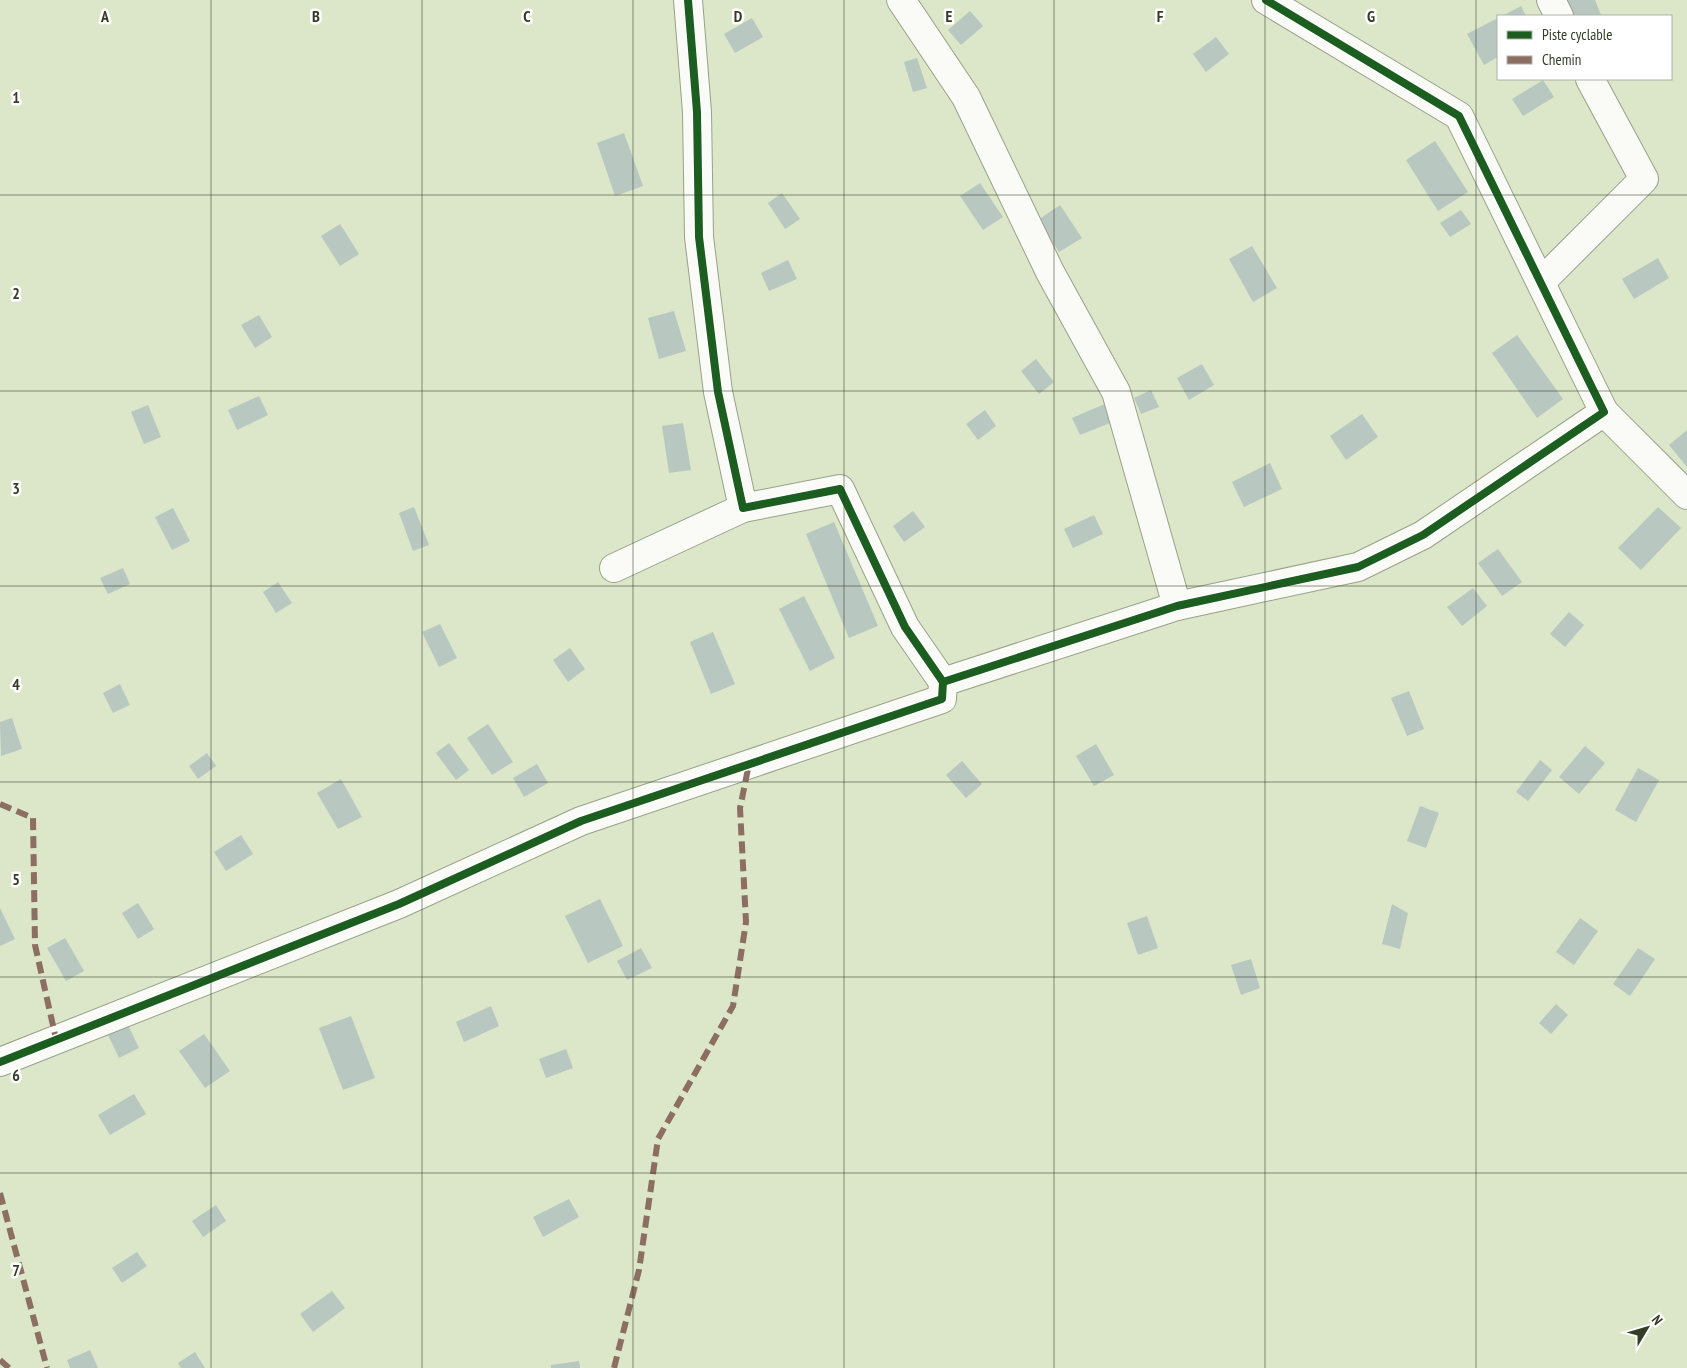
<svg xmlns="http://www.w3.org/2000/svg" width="1687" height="1368" font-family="'PT Sans Narrow',sans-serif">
<rect width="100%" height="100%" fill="#dbe7c8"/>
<!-- building -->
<g fill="#b9c7c1">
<polygon points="1566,0 1595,0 1601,15 1573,16"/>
<polygon points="1521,6 1526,16 1502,16"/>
<polygon points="970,11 983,26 961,45 948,30"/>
<polygon points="752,18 763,37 735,53 724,34"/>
<polygon points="1498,18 1498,57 1484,65 1467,34"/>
<polygon points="1216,37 1229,54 1206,72 1193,54"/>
<polygon points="917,58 927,88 913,92 904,62"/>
<polygon points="1543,80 1554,97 1523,116 1512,99"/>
<polygon points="624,133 643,186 615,196 597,143"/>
<polygon points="1435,141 1468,192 1438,211 1406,160"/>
<polygon points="980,183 1003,217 983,230 960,196"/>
<polygon points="782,193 800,219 785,229 768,203"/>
<polygon points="1060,205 1082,238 1059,252 1038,220"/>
<polygon points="1461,210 1471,224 1450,237 1440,223"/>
<polygon points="340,224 359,254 340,266 321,236"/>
<polygon points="1252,246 1277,288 1253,302 1229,259"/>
<polygon points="1658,258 1669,278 1634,299 1622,279"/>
<polygon points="788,260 797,279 769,291 761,273"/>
<polygon points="674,311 686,351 659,359 648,318"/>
<polygon points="259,315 272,337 255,348 241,325"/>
<polygon points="1517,335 1563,399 1537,418 1492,353"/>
<polygon points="1036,359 1054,382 1039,394 1021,371"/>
<polygon points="1202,364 1214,385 1189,400 1177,378"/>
<polygon points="1151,390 1159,407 1141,414 1134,398"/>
<polygon points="259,396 268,415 237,430 228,410"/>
<polygon points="1107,403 1115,421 1080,435 1072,418"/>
<polygon points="148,405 161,437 144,444 131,412"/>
<polygon points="985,410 996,426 978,440 966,424"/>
<polygon points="1362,414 1378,437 1346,460 1330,436"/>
<polygon points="683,423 691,470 669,473 662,426"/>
<polygon points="1687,430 1687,467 1669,445"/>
<polygon points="1270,463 1282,489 1244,507 1232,482"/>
<polygon points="414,507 429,545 413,551 399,513"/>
<polygon points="1658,507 1681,528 1641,570 1618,548"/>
<polygon points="173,508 190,541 172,550 155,517"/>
<polygon points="913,511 925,527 904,542 893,526"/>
<polygon points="1094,515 1103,534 1073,548 1064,529"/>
<polygon points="834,522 878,626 849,638 806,534"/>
<polygon points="1498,549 1522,582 1502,596 1478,563"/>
<polygon points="123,568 130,584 108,594 100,578"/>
<polygon points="278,582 292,603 276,613 263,592"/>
<polygon points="1473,588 1487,606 1462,626 1447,607"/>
<polygon points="804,596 835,658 810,671 779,609"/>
<polygon points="1569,612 1584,625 1565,647 1550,634"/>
<polygon points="440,624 457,658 439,667 422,632"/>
<polygon points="713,632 735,684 711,694 690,642"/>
<polygon points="570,648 585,669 568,682 553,660"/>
<polygon points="120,684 130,705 113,713 103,693"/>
<polygon points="1409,691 1424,729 1407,736 1391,698"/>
<polygon points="12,718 22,749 1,756 0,722"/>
<polygon points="488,724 513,762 492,775 467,738"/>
<polygon points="449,743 469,770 456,780 436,753"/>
<polygon points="1096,744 1114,775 1094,786 1076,756"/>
<polygon points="1585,746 1605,763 1579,794 1559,777"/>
<polygon points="207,753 216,766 198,779 189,766"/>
<polygon points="1540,760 1552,770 1528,801 1516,792"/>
<polygon points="962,761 982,784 966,798 946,775"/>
<polygon points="537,764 548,783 524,797 513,778"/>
<polygon points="1638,768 1659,780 1636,822 1615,810"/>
<polygon points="341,779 362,817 338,829 317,793"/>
<polygon points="1420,806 1439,813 1426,848 1407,841"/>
<polygon points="241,835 253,854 226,871 214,852"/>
<polygon points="600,899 623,946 588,963 565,916"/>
<polygon points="138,903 154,929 138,939 122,913"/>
<polygon points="1392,904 1408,913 1400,949 1382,944"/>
<polygon points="0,908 15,939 0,946"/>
<polygon points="1147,916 1158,948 1138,955 1127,923"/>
<polygon points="1580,918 1598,931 1574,965 1556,952"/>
<polygon points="65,938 84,971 66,981 47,948"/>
<polygon points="641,948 652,968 627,980 617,961"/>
<polygon points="1638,948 1655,959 1630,996 1613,984"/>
<polygon points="1251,959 1260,988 1241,995 1231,965"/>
<polygon points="1556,1004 1568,1015 1551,1034 1539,1023"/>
<polygon points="491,1006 499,1026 464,1042 456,1022"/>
<polygon points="351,1016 375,1078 343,1090 319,1028"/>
<polygon points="127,1023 139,1048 119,1058 107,1033"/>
<polygon points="204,1034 230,1071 205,1088 179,1051"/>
<polygon points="566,1049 573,1068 546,1078 539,1059"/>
<polygon points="134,1094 146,1114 110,1135 98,1115"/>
<polygon points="569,1199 579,1217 543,1237 533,1217"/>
<polygon points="216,1205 226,1221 203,1237 192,1221"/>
<polygon points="137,1252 147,1266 122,1283 112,1268"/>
<polygon points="332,1291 345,1308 313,1332 300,1314"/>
<polygon points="90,1350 98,1368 70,1368 67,1360"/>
<polygon points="195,1352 205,1368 181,1368 178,1363"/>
<polygon points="579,1361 580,1368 551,1368 551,1365"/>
</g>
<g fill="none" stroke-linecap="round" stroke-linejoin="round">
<defs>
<g id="minor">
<polyline points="688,0 697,112 699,237 718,392 743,508 840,489 905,627 943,682"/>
<polyline points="901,0 966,97 1050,272 1116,392 1177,606"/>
<polyline points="1551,0 1559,16"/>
<polyline points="1541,282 1644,179 1590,79"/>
<polyline points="1604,412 1687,495"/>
<polyline points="614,568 743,508"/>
<polyline points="0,1062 399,904 581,821 942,699 943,682 1177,606 1358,567 1423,535 1604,412 1459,116 1266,0"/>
</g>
</defs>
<!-- minor casing -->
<use href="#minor" stroke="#98a18a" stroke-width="30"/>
<!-- minor -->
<use href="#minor" stroke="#fafbf7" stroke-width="28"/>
<!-- quiet -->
<g stroke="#8d6e63" stroke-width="6" stroke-dasharray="12 6" stroke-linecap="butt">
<polyline points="0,804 33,818 35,945 56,1039"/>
<polyline points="0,1193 47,1368"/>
<polyline points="0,1360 9,1368"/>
<polyline points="614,1368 639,1270 658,1139 733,1006 746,922 740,808 749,764"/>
</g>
<defs>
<g id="cycleway">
<polyline points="688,0 697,112 699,237 718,392 743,508 840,489 905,627 943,682"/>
<polyline points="0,1062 399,904 581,821 942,699 943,682 1177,606 1358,567 1423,535 1604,412 1459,116 1266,0"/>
</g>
</defs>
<!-- cycleway casing -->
<use href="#cycleway" stroke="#fff" stroke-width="11"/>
<!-- cycleway -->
<use href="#cycleway" stroke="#1b5e20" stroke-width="8"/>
</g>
<!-- grid -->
<path fill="none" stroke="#353d27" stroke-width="1" stroke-opacity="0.55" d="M211,0V1368M422,0V1368M633,0V1368M844,0V1368M1054,0V1368M1265,0V1368M1476,0V1368M0,195H1687M0,391H1687M0,586H1687M0,782H1687M0,977H1687M0,1173H1687"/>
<g font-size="16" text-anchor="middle" font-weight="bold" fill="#353d27" stroke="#fff" stroke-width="5" stroke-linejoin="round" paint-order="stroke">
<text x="105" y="22">A</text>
<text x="316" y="22">B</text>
<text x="527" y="22">C</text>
<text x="738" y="22">D</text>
<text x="949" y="22">E</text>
<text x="1160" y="22">F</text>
<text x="1371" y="22">G</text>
<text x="16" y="103">1</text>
<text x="16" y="299">2</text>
<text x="16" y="494">3</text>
<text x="16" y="690">4</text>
<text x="16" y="885">5</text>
<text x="16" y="1081">6</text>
<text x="16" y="1276">7</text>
</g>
<!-- legend -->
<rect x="1497" y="15" width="175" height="65" fill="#ffffff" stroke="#aeb1a9"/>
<rect x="1507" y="31" width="25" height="8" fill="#1b5e20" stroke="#aeb1a9"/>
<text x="1542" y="40" font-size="15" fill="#353d27">Piste cyclable</text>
<rect x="1507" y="56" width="25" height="8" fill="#8d6e63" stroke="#aeb1a9"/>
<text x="1542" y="65" font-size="15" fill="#353d27">Chemin</text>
<!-- north arrow -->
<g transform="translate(1647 1328) rotate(52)" stroke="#ffffff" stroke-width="4" paint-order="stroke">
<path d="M0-4L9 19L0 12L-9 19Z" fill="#353d27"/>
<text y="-8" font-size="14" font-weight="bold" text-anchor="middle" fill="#353d27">N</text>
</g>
</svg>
